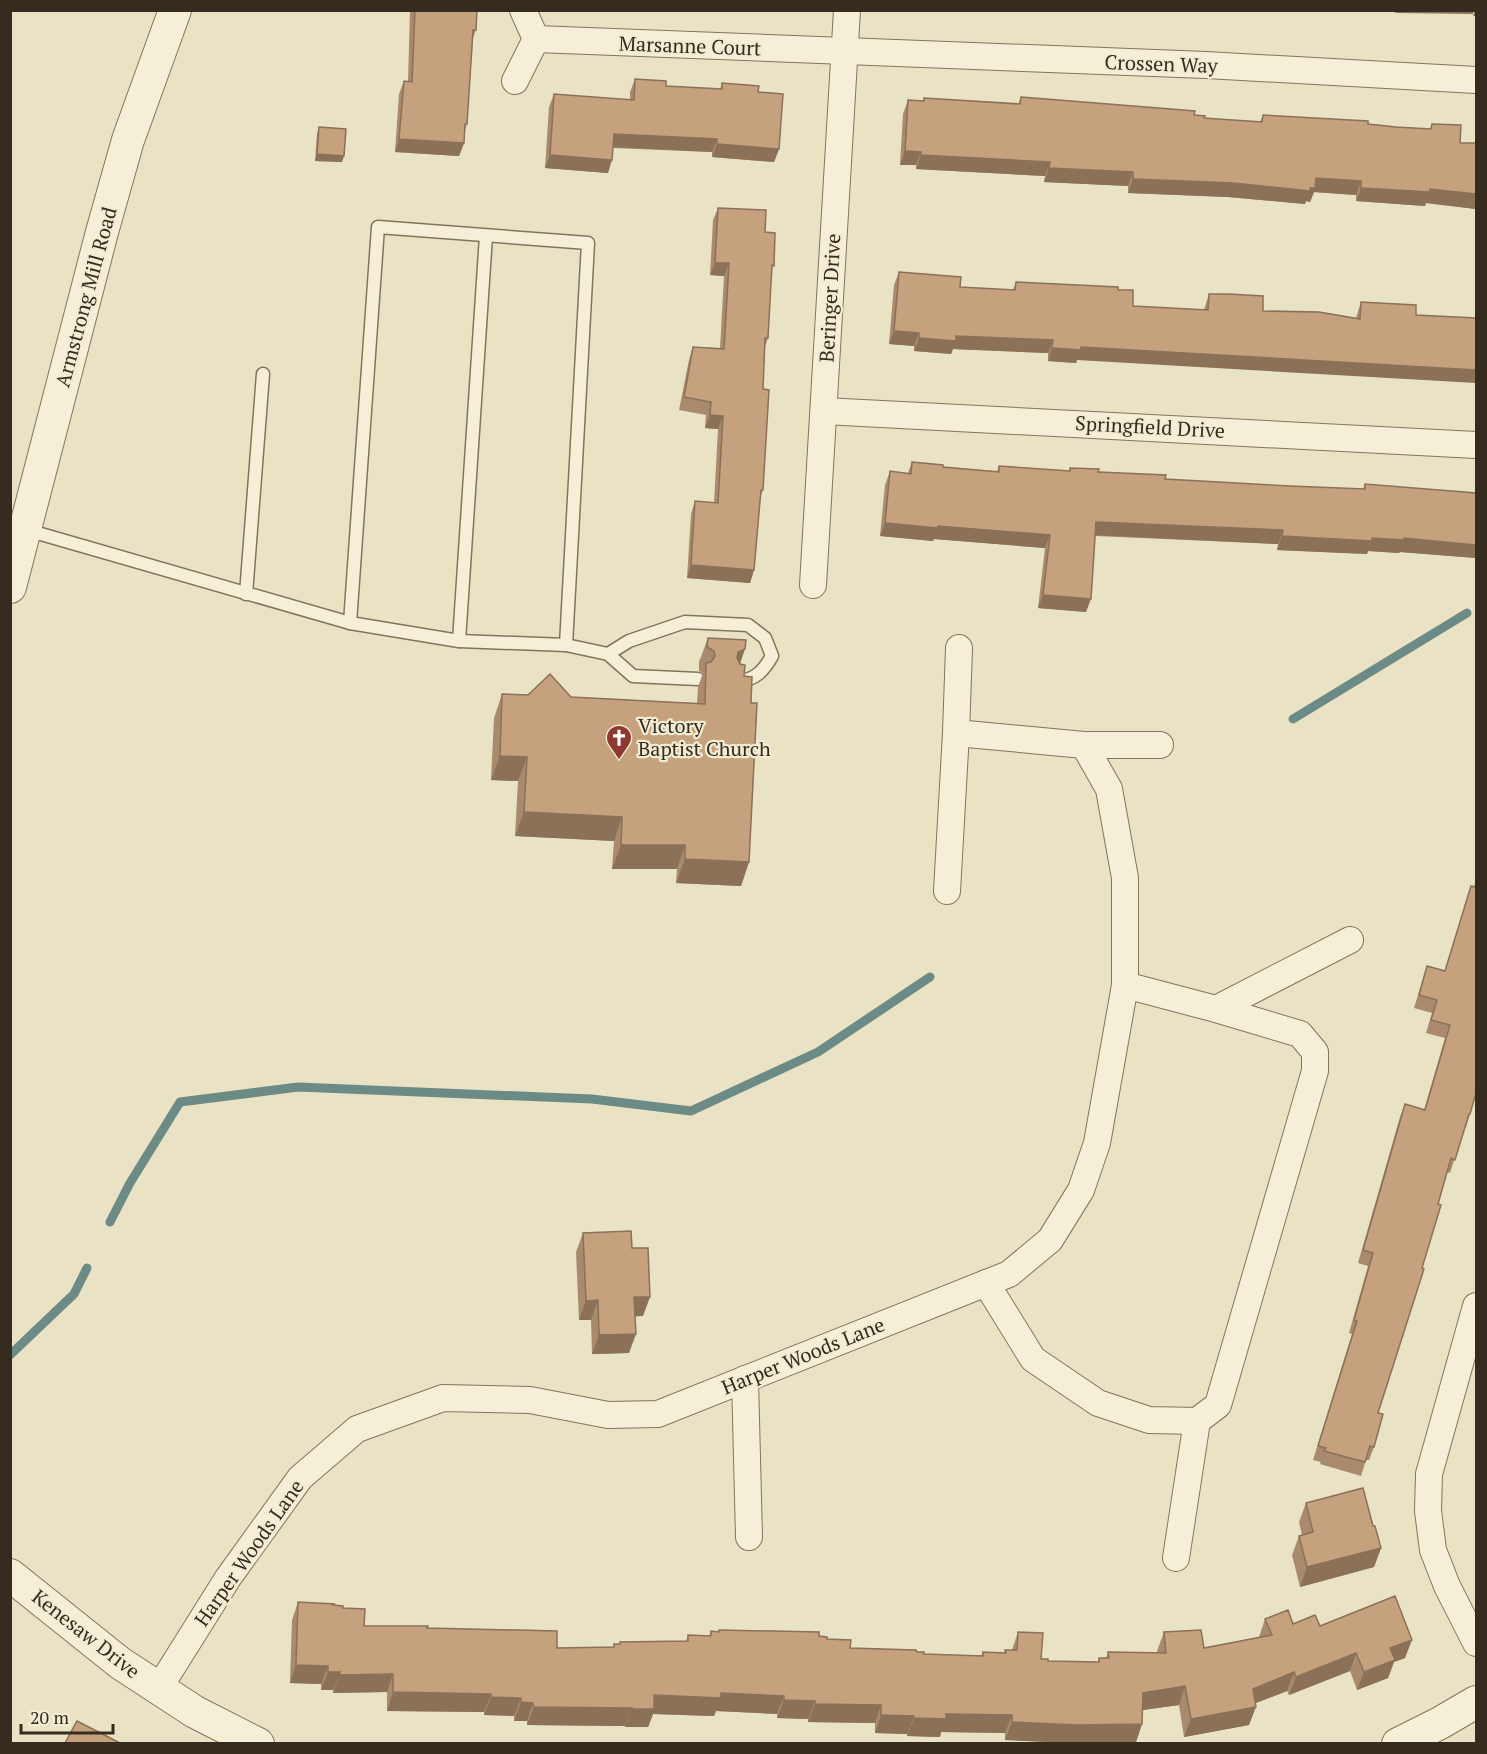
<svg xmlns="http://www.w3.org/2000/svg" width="1487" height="1754" font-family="'PT Serif',serif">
<rect width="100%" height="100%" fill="#eae2c4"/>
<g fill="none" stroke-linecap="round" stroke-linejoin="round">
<!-- stream -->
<g stroke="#6d8b86" stroke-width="9">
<polyline points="1293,719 1467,613"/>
<polyline points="110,1222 130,1183 180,1102 298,1087 592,1099 691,1111 818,1052 930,977"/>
<polyline points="10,1355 74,1294 87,1268"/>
</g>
<defs>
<g id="service">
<polyline points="27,530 350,623 459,641 566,645 608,654 633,676 698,679"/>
<polyline points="246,594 263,374"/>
<polyline points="350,623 378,227 588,243 566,645"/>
<polyline points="459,641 486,236"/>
<path d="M608,654L629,641L685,622L748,625L765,638L772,656C764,670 755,681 737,681"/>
</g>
<g id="minor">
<polyline points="536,39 1206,65 1476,80"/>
<polyline points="515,81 536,39 523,10"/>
<polyline points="824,411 1476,445"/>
<polyline points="813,585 847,10"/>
<polyline points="956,733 1084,745 1160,745"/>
<polyline points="947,891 956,733 959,648"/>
<polyline points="1216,1009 1350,940"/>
<polyline points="986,1283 1033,1359 1098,1403 1149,1420 1197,1421 1218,1405 1315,1071 1315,1052 1300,1034 1216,1009 1125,985"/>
<polyline points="1476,1306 1429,1474 1428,1511 1433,1550 1447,1586 1476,1643"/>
<polyline points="745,1379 749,1537"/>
<polyline points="1176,1558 1197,1421"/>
<polyline points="159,1688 228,1578 300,1478 357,1429 443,1398 530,1400 608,1415 658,1414 1009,1274 1050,1240 1081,1190 1097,1143 1125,985 1125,878 1109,789 1084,745"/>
</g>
<g id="tertiary">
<polyline points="10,587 102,232 128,140 175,10"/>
<polyline points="10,1575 120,1663 195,1712 258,1744"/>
<polyline points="1398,1744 1440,1723 1476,1702"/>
</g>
</defs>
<!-- service casing -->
<use href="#service" stroke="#83745c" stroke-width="15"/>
<!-- minor casing -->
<use href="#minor" stroke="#83745c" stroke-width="28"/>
<!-- tertiary casing -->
<use href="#tertiary" stroke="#83745c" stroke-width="34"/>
<!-- service -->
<use href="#service" stroke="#f6efd7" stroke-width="12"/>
<!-- minor -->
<use href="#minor" stroke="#f6efd7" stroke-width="26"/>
<!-- tertiary -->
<use href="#tertiary" stroke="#f6efd7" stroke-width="32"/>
</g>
<!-- wall -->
<g fill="#a98a6c">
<polygon points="410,10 477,10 476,30 473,38 467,124 465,131 464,143 459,156 395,152 399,94 404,81 408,81"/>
<polygon points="635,79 666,86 720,89 722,83 758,92 779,149 774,162 712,157 712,152 613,148 608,173 545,168 549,107 554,94 630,100 630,92"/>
<polygon points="1021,97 1194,115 1204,118 1260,122 1263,115 1368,124 1396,127 1430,129 1432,124 1460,143 1476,143 1476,209 1426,203 1425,206 1356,201 1356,195 1314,192 1310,202 1306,201 1305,204 1228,197 1128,193 1128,186 1044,182 1045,176 916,169 916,165 900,165 903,114 908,100 923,101 924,98 1018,104"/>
<polygon points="319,127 342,162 315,161 317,133"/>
<polygon points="718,208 765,232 771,273 768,338 765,347 763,389 763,490 760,497 754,570 750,583 687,578 691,514 695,501 714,503 718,429 705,428 706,415 679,410 689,360 693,347 720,348 724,276 710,275 713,220"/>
<polygon points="899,272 960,287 1013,290 1016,282 1118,290 1133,306 1204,310 1209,294 1263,311 1356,318 1361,302 1416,315 1077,360 1076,363 1048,361 1048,353 953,349 951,354 914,351 914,346 889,344 894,285"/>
<polygon points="912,462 943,467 997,471 999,466 1069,471 1070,468 1165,479 1290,486 1363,489 1365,484 1476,493 1476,558 1400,552 1399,553 1368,551 1367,554 1277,550 1278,544 1095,536 1086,612 1038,608 1045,548 934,539 933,541 880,536 885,485 890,471 908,473"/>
<polygon points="708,638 740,664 751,703 749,862 741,886 676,883 677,869 612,869 614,841 515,836 518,781 491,780 494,718 502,694 697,703 698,687 703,673 699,671 699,662"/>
<polygon points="1471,886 1474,887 1470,1114 1466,1127 1465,1127 1450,1173 1447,1172 1378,1413 1374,1447 1369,1460 1366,1460 1361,1476 1320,1464 1321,1462 1313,1460 1352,1334 1349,1333 1368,1266 1358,1263 1400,1117 1405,1104 1424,1110 1445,1038 1426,1033 1432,1013 1414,1008 1427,966 1445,971"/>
<polygon points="583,1233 632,1248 643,1316 635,1316 629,1353 592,1354 591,1320 579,1320 576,1252"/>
<polygon points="1306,1503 1373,1526 1381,1548 1374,1567 1300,1587 1292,1555 1299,1536 1302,1535 1299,1522"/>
<polygon points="298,1602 333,1605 343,1608 364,1626 427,1628 557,1648 613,1647 614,1644 619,1644 620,1642 686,1641 688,1635 709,1636 711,1631 819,1636 850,1648 917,1652 924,1654 981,1656 983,1652 1004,1653 1005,1650 1012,1650 1018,1632 1041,1659 1048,1661 1098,1662 1099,1658 1106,1658 1108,1652 1158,1653 1157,1651 1164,1632 1204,1648 1259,1637 1265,1619 1293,1624 1320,1626 1405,1658 1394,1662 1388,1678 1357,1690 1350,1671 1289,1695 1287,1691 1255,1703 1249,1725 1184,1737 1179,1705 1142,1710 1142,1724 1136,1742 1071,1743 1005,1740 1005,1733 941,1732 940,1737 907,1736 907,1734 875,1733 875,1723 808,1722 808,1719 777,1718 777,1714 716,1711 714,1716 653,1714 648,1727 625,1727 625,1726 527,1725 527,1721 514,1721 514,1716 484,1715 484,1712 387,1711 387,1692 333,1693 333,1690 321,1690 321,1684 290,1683 292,1620"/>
</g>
<!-- shaded-wall -->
<g fill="#8a7158">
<polygon points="1396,10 1474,10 1473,14 1395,13"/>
<polygon points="1475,10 1476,10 1476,16 1473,16"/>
<polygon points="614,134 717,139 712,152 609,147"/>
<polygon points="399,139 464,143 459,156 395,152"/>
<polygon points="717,144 779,149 774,162 712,157"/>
<polygon points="905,151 921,152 916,165 900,165"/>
<polygon points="317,154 344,156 342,162 315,161"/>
<polygon points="550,155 612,160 608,173 545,168"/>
<polygon points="921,155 1050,162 1045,176 916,169"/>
<polygon points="1049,168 1133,172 1128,186 1044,182"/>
<polygon points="1316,178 1361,181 1356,195 1314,192 1310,202 1306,201 1305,204 1228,197 1128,193 1133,179"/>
<polygon points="1361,188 1430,189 1476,194 1476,209 1426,203 1425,206 1356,201"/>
<polygon points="715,263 729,263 724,276 710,275"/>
<polygon points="894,331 919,333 914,346 889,344"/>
<polygon points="956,336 1053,340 1048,353 953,349 951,354 914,351 919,338"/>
<polygon points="1081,347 1476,370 1476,383 1077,360 1076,363 1048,361 1052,348"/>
<polygon points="710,415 723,416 718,429 705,428"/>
<polygon points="1096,522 1283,530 1278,544 1091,535"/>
<polygon points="885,523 938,526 1050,535 1045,548 934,539 933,541 880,536"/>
<polygon points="1282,536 1404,538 1476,545 1476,558 1400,552 1399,553 1368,551 1367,554 1277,550"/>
<polygon points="691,565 754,570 750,583 687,578"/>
<polygon points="1043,595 1091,599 1086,612 1038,608"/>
<polygon points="745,649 737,673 729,676 738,652"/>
<polygon points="500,756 527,757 518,781 491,780"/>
<polygon points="524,812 622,817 614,841 515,836"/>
<polygon points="621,845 685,845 677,869 612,869"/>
<polygon points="685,859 749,862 741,886 676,883"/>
<polygon points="634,1297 650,1297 643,1316 627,1317"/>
<polygon points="598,1300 591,1320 579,1320 586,1301"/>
<polygon points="636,1334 629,1353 592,1354 599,1335"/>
<polygon points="1381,1548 1374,1567 1300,1587 1307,1567"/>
<polygon points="1412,1640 1405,1658 1394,1662 1388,1678 1357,1690 1364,1672 1390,1648"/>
<polygon points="1356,1653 1350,1671 1289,1695 1296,1677"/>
<polygon points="296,1665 328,1666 321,1684 290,1683"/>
<polygon points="328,1672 340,1672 333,1690 321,1690"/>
<polygon points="1294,1672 1287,1691 1246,1707 1253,1689"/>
<polygon points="393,1674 387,1692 333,1693 339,1675"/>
<polygon points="1185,1686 1179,1705 1136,1711 1143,1693"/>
<polygon points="393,1692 491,1694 484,1712 387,1711"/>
<polygon points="721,1693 784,1696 777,1714 716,1711 714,1716 653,1714 648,1727 625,1727 632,1709 654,1695"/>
<polygon points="491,1697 521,1698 514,1716 484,1715"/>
<polygon points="784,1700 815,1701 808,1719 777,1718"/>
<polygon points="521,1702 533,1703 527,1721 514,1721"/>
<polygon points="815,1704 881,1705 875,1723 808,1722"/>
<polygon points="534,1707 632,1708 625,1726 527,1725"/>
<polygon points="1256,1707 1249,1725 1184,1737 1191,1719"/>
<polygon points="946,1714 1012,1715 1005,1733 941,1732 940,1737 907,1736 914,1718"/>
<polygon points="881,1715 914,1716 907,1734 875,1733"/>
<polygon points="1012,1722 1142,1724 1136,1742 1071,1743 1005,1740"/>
</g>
<!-- building -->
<g fill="#c5a17d" stroke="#8a7158" stroke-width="1.5">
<polygon points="415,10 477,10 476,30 473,30 467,124 465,124 464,143 399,139 404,81 412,82"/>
<polygon points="635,79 666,81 666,86 722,89 722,83 759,86 758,92 783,94 779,149 717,144 717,139 614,134 612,160 550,155 554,94 634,100"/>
<polygon points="1021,97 1195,111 1194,115 1205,116 1204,118 1262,122 1263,115 1368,121 1368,124 1396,127 1431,129 1432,124 1461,125 1460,143 1476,143 1476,194 1430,189 1430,192 1361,188 1361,181 1316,178 1315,188 1310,188 1310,191 1233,183 1133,179 1133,172 1049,168 1050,162 921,155 921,152 905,151 908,100 924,101 924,98 1020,104"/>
<polygon points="319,127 346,129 344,156 317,154"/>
<polygon points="718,208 766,210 765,232 775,233 774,266 772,265 768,338 765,338 763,389 769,390 763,490 761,490 754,570 691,565 695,501 718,503 723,416 710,415 711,402 684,397 693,347 724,349 729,263 715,263"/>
<polygon points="899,272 961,277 960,287 1015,290 1016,282 1118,287 1118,290 1133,290 1133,306 1208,310 1209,294 1229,294 1263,296 1263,311 1319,312 1360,319 1361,302 1416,305 1416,315 1476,318 1476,370 1081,347 1081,350 1052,348 1053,340 956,336 956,341 919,338 919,333 894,331"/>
<polygon points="912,462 943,465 943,467 999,472 999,466 1070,471 1070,468 1099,469 1098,472 1166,475 1165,479 1290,486 1365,489 1365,484 1476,493 1476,545 1404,538 1404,540 1372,538 1372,541 1282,536 1283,530 1096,522 1091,599 1043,595 1050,535 938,526 938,528 885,523 890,471 911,474"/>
<polygon points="708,638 746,640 745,649 738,652 737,658 740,664 745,665 744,676 752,677 751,703 757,703 749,862 685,859 685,845 621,845 622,817 524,812 527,757 500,756 502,694 528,695 550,674 571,697 705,704 706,663 711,662 715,656 714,651 707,647"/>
<polygon points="1476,882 1476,1093 1470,1114 1469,1114 1455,1160 1451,1158 1438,1204 1441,1205 1422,1268 1424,1269 1378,1413 1383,1414 1374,1447 1370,1446 1365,1462 1324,1451 1326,1448 1318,1446 1357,1321 1354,1320 1373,1253 1363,1250 1405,1104 1425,1110 1450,1025 1431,1020 1437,1000 1419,995 1427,966 1445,971 1471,886 1475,887"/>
<polygon points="631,1231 632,1248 648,1248 650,1297 634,1297 636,1334 599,1335 598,1300 586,1301 583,1233"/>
<polygon points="1363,1488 1373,1526 1375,1526 1381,1548 1307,1567 1299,1536 1313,1532 1306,1503"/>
<polygon points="1395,1596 1412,1640 1390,1648 1395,1660 1364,1672 1356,1653 1296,1677 1294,1672 1253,1689 1256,1707 1191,1719 1185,1686 1143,1693 1142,1724 1078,1725 1012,1722 1012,1715 946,1714 946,1719 914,1718 914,1716 881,1715 881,1705 815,1704 815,1701 784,1700 784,1696 721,1693 721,1698 654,1695 654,1709 632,1709 632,1708 534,1707 533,1703 521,1702 521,1698 491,1697 491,1694 393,1692 393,1674 339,1675 340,1672 328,1672 328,1666 296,1665 298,1602 334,1604 333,1605 343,1606 343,1608 365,1609 364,1626 428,1626 427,1628 557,1631 557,1648 614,1647 614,1644 620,1644 620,1642 688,1641 688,1635 711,1636 711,1631 719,1632 719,1630 819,1632 819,1636 827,1637 827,1639 851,1640 850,1648 916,1650 917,1652 924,1652 924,1654 983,1656 983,1652 1006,1653 1005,1650 1017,1650 1018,1632 1043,1633 1041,1659 1048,1659 1048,1661 1099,1662 1099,1658 1109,1658 1108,1652 1166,1653 1164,1632 1201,1630 1204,1648 1272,1635 1265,1619 1288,1610 1293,1624 1315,1615 1320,1626"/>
<polygon points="77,1721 120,1743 65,1743"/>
</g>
<!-- icons -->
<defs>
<symbol id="church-pin" viewBox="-11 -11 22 30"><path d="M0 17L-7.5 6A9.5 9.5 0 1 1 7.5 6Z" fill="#8d3831" stroke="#f2ecd3"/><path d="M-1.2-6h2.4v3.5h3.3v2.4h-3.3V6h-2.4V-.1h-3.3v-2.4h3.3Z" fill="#fff"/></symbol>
</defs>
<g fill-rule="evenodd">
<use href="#church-pin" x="604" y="723" width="30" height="40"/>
</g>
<g text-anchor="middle" stroke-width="4.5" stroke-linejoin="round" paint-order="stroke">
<!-- street labels -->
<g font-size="20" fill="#352b1f" stroke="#f2ecd3">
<text transform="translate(690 46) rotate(2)" y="7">Marsanne Court</text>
<text transform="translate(1161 64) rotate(2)" y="7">Crossen Way</text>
<text transform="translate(86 297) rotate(-75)" y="7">Armstrong Mill Road</text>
<text transform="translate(830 298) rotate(-87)" y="7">Beringer Drive</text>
<text transform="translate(1150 427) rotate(3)" y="7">Springfield Drive</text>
<text transform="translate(803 1356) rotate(-22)" y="7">Harper Woods Lane</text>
<text transform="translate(249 1553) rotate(-55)" y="7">Harper Woods Lane</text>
<text transform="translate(86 1634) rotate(38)" y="7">Kenesaw Drive</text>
</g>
<!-- poi labels -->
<g font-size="20" fill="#352b1f" stroke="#f2ecd3" text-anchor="start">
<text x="638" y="733">Victory<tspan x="638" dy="23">Baptist Church</tspan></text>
</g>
</g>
<!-- border -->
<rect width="1487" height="1754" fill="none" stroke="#352b1f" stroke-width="24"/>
<!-- scale -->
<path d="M21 1724v9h92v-9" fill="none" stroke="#352b1f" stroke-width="3"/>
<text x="30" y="1724" font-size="18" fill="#352b1f" stroke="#f2ecd3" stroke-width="4.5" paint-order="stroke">20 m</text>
</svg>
